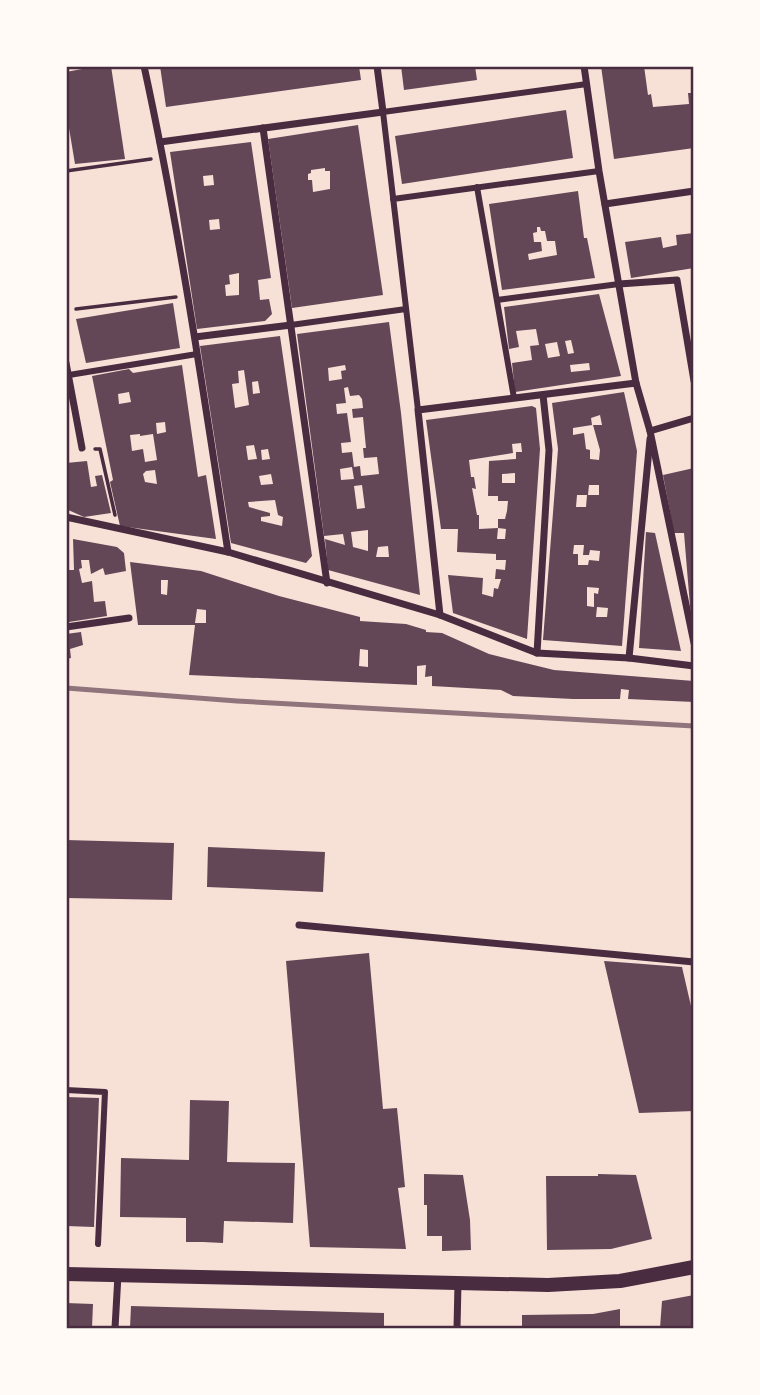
<svg xmlns="http://www.w3.org/2000/svg" width="760" height="1395" font-family="'DM Sans',sans-serif">
<rect width="100%" height="100%" fill="#f7e1d7"/>
<!-- building -->
<g fill="#644757" fill-rule="evenodd">
<polygon points="98,66 111,66 125,159 75,164 66,110 66,72"/>
<polygon points="160,66 359,66 361,80 166,107"/>
<polygon points="401,66 475,66 477,80 404,90"/>
<polygon points="601,66 644,66 648,95 651,94 653,107 689,104 688,93 694,93 694,148 614,159"/>
<polygon points="566,110 573,158 402,184 395,136"/>
<path d="M358,125L383,295L292,308L268,139ZM325,168V171H330V189L313,192L312,180H308V174L311,173V170Z"/>
<path d="M251,142L271,278L258,280L260,300L269,299L272,314L265,321L197,329L170,152ZM213,175L214,185L204,186L203,176ZM219,219L220,229L210,230L209,220ZM239,273V295L226,296L225,285L230,284L229,275Z"/>
<path d="M578,191L584,238H587L595,278L502,290L489,204ZM537,227H540L541,231H545L547,241H555L557,255L529,260L528,254L542,251L541,242H534L533,233L537,232Z"/>
<polygon points="694,233 694,268 631,278 625,242 661,237 663,248 677,245 676,235"/>
<path d="M599,294L621,376L515,392L512,363L532,360L530,346L539,345L536,329L516,331L519,347L509,349L504,307ZM571,340L574,353L568,354L565,341ZM557,342L560,356L548,358L545,344ZM589,363L590,370L571,372L570,365Z"/>
<polygon points="173,303 180,348 86,363 76,319"/>
<path d="M389,322L401,413L420,595L328,570L325,539L345,545L343,534L324,536L297,334ZM345,365L346,370L341,371L342,379L329,381L328,368ZM348,387L350,396L359,395L362,399L363,408L352,409L353,418L363,417L366,448H363L364,458L377,457L379,474L361,476L360,466L354,467L352,452L342,453L341,443L351,442L347,413L337,414L336,404L346,403L344,388ZM352,467L354,479L341,480L340,469ZM362,485L365,508L357,509L354,486ZM368,530V551L353,547L351,532ZM388,546L389,557H376L378,547Z"/>
<path d="M280,336L312,556L306,563L231,543L200,346ZM244,370L249,405L235,408L232,384L239,383L238,371ZM258,381L260,393L253,394L252,382ZM254,445L257,459L248,460L246,446ZM268,449L270,459L262,460L261,450ZM271,474L273,484L261,485L259,476ZM275,500L278,515L283,517L282,526L261,521V517L270,516V513L249,507L248,502Z"/>
<path d="M182,365L198,477L206,475L216,539L120,526L110,482L113,480L92,376L129,369L133,373ZM129,392L131,402L119,404L118,394ZM165,422L166,432L157,434L156,423ZM140,434V436L153,434L157,460L145,462L143,449L132,451L130,435ZM155,470L157,484L145,482L143,474L146,471Z"/>
<path d="M624,392L637,451L622,646L543,640L558,449L552,403ZM600,415L602,425H593L600,450L599,460L590,459V450L586,449L584,433L573,435V428L592,425L591,418ZM589,485H599V495H587L586,507H576L577,495H588ZM574,545H584L583,555H589L590,550L600,551L599,561L589,560L588,565H578V554H573ZM587,587L599,588L598,594L594,593V607L587,606ZM597,607L608,608L607,617H596Z"/>
<path d="M532,406L536,408L540,449L527,639L453,613L448,575L483,578L482,594L493,597L494,588L498,589L501,579H495L496,569L505,570L506,560H496V554L457,552L458,529H441L426,420ZM521,443L522,452H516V459L489,461L488,496H498V501H508L507,511L505,519H498V528L479,529V515H477L472,488L476,489L474,477H471L469,460L513,453L512,444ZM515,473V483H502V474ZM498,528L506,529L505,539H497Z"/>
<polygon points="87,461 91,487 97,486 95,476 102,475 111,513 84,517 66,509 66,463"/>
<polygon points="694,468 694,618 691,618 684,533 674,533 663,475"/>
<polygon points="646,532 655,533 681,651 639,648"/>
<polygon points="73,539 117,547 124,553 126,571 105,575 103,568 91,574 89,560 81,560 82,568 79,569 82,583 92,581 94,602 105,601 107,616 69,622 66,581 69,581 68,570 74,570"/>
<path d="M130,562L201,571L279,596L360,617V621L406,624L426,630V632L442,633L489,654L554,670L694,681V702L628,699L629,690L621,689L620,699H573L513,696L501,690L432,686V676L425,677L426,665L417,666V685L189,675L195,625H138ZM161,580H168L167,595L161,594ZM197,609L206,610V623H195ZM360,649L368,650V667L359,666Z"/>
<polygon points="81,632 83,645 70,649 71,658 66,659 66,634"/>
<polygon points="66,840 174,843 172,900 66,898"/>
<polygon points="208,847 325,852 323,892 207,887"/>
<polygon points="369,953 383,1109 397,1108 405,1187 398,1188 406,1249 310,1247 286,961"/>
<polygon points="604,961 682,967 694,1019 694,1111 639,1113"/>
<polygon points="66,1097 99,1098 94,1227 66,1226"/>
<polygon points="190,1100 229,1101 227,1162 295,1163 293,1223 224,1221 223,1243 203,1242 186,1242 186,1218 120,1217 121,1158 189,1160"/>
<polygon points="424,1174 463,1175 470,1220 471,1250 442,1251 442,1236 427,1236 427,1205 424,1205"/>
<polygon points="598,1174 636,1175 652,1239 611,1249 547,1250 546,1176 598,1176"/>
<polygon points="694,1295 694,1328 660,1328 662,1301"/>
<polygon points="66,1303 93,1304 92,1328 66,1328"/>
<polygon points="131,1306 384,1313 384,1328 130,1328"/>
<polygon points="620,1309 620,1328 522,1328 522,1315 593,1314"/>
</g>
<g fill="none" stroke-linecap="round" stroke-linejoin="round">
<!-- path -->
<g stroke="#4a2c40" stroke-width="3.5">
<polyline points="66,171 151,159"/>
<polyline points="76,309 176,297"/>
<polyline points="95,449 100,449 115,515"/>
</g>
<!-- pedestrian -->
<g stroke="#4a2c40" stroke-width="6">
<polyline points="477,187 514,398"/>
<polyline points="393,199 599,171"/>
<polyline points="497,300 619,284"/>
<polyline points="66,319 66,320"/>
<polyline points="291,325 406,309"/>
<polyline points="69,375 197,354"/>
<polyline points="418,410 383,112 587,84"/>
<polyline points="66,1090 105,1092 98,1244"/>
</g>
<!-- minor -->
<g stroke="#4a2c40" stroke-width="7">
<path d="M144,66C179,227 203,389 228,552"/>
<polyline points="584,66 599,171 636,383 650,431 694,643"/>
<polyline points="263,128 327,583"/>
<polyline points="160,142 383,112 377,66"/>
<polyline points="605,204 694,191"/>
<polyline points="619,284 677,280 694,381"/>
<polyline points="195,337 291,325"/>
<polyline points="66,363 82,448"/>
<polyline points="650,431 694,418"/>
<polyline points="66,517 228,552 440,615 537,653 629,658 694,666"/>
<polyline points="440,615 418,410 636,383"/>
<polyline points="66,627 129,618"/>
<polyline points="537,653 549,450 543,395"/>
<polyline points="629,658 650,439"/>
<polyline points="299,925 694,962"/>
<polyline points="115,1328 118,1275"/>
<polyline points="457,1328 458,1283"/>
</g>
<!-- secondary -->
<polyline stroke="#4a2c40" stroke-width="14" points="66,1274 548,1285 620,1281 694,1267"/>
<!-- rail -->
<polyline stroke="#8f747c" stroke-width="5" points="66,688 237,701 694,726"/>
</g>
<!-- border -->
<rect width="760" height="1395" fill="none" stroke="#fffaf5" stroke-width="136"/>
<rect x="68" y="68" width="624" height="1259" fill="none" stroke="#4a2c40" stroke-width="2.5"/>
</svg>
